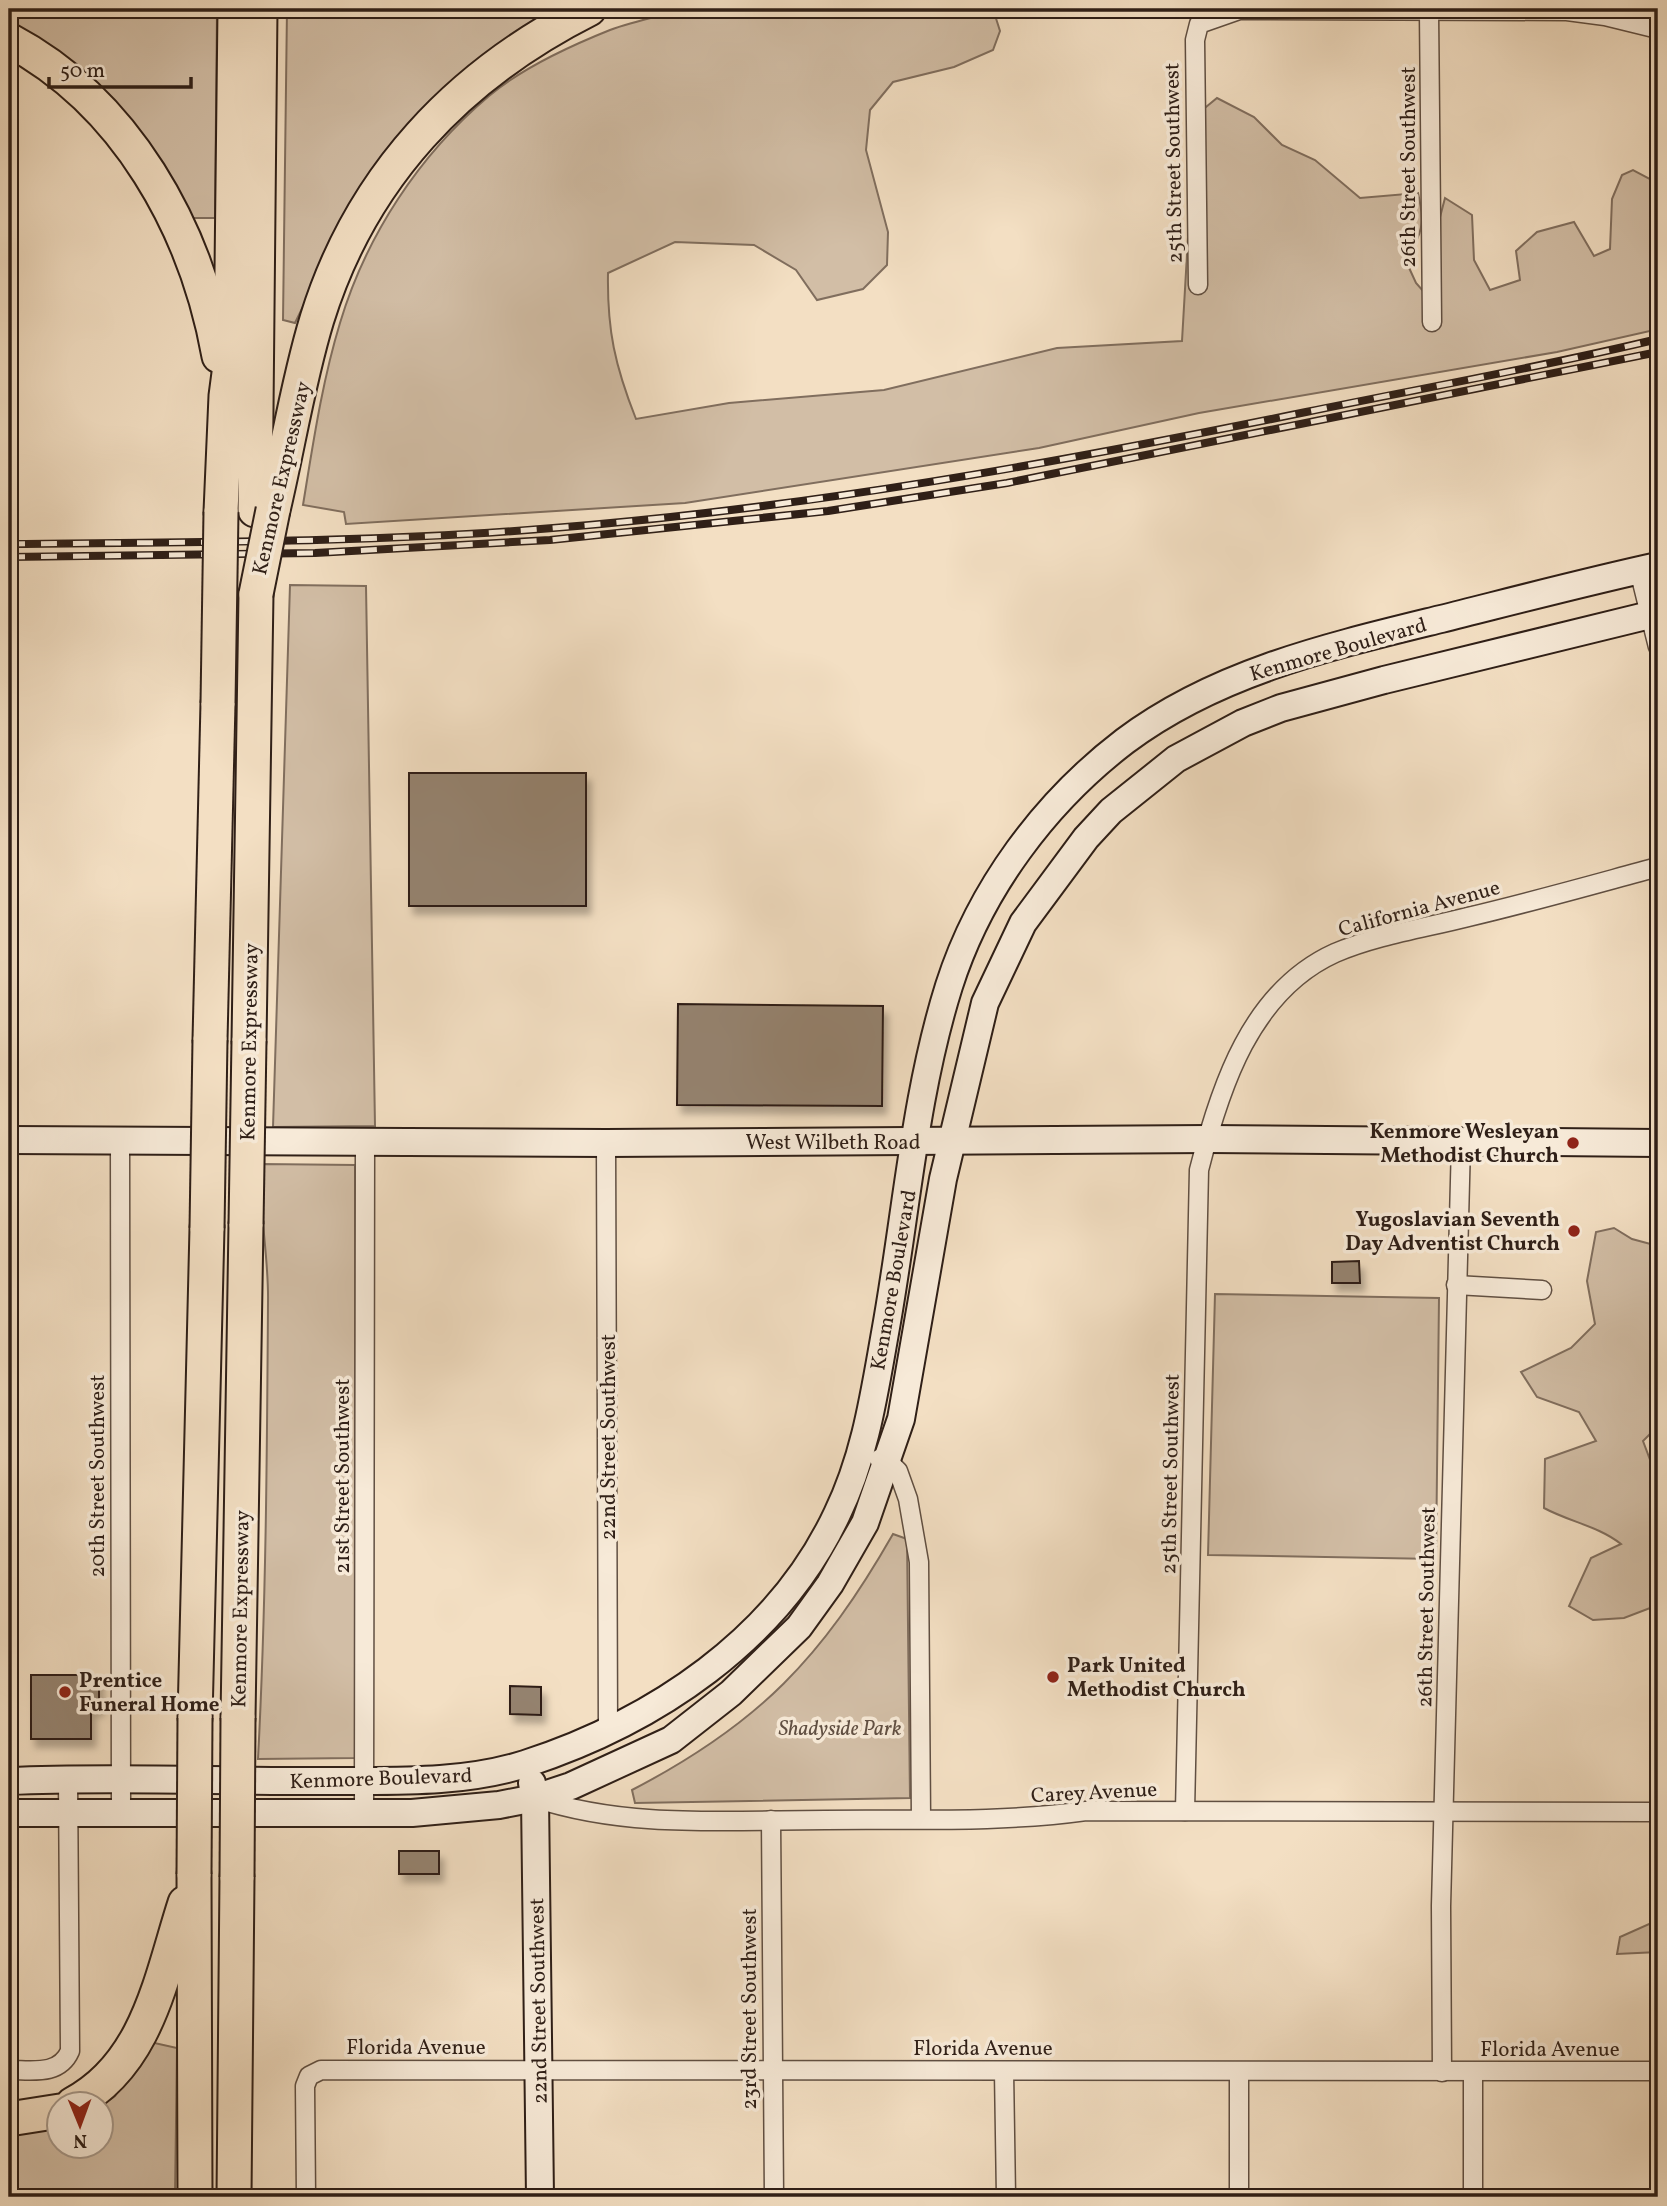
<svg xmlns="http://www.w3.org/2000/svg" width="1667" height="2206" font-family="Vollkorn,serif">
<defs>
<filter id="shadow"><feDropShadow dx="4.5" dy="8" stdDeviation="3.5" flood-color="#0004"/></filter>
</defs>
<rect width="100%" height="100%" fill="#f3dfc3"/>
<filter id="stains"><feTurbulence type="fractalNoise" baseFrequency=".00286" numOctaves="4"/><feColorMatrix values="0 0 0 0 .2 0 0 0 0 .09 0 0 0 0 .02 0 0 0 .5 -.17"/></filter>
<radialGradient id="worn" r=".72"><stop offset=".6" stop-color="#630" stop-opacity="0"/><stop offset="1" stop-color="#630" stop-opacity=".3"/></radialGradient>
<!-- green -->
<g fill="#d2bea6" stroke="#806e5e" stroke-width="2">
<polygon points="9,9 217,9 215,218 190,218 9,30"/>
<polygon points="287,9 559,9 326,259 295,323 283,320"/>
<path d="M686,9H993L1000,31L993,50L954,67L893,82L870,110L866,150L888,232L887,265L863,289L817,300L796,270L754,245L675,242L608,273C607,330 615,366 636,419L729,403L884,390L1057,348L1182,341L1195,116L1217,98L1254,117L1282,145L1315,160L1360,198L1418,193C1425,222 1423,235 1405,259L1416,283L1431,300L1439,221L1445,198L1472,215L1474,260L1490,290L1520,280L1516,251L1537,232L1574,222L1594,256L1610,249L1612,199L1622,175L1633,170L1650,179V331L1557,352L1199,413L1039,448L685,503L346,524L344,512L303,505C313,444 322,382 340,323C366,236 419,155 489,96C522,68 570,46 610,30C634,21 661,16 686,9Z"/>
<polygon points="290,585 366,586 375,1126 273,1127"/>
<path d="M262,1164L355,1165V1758L258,1759C266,1607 267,1455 268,1302C269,1256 258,1210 262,1164Z"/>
<path d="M1614,1228L1632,1239L1658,1246V1426L1643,1441L1658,1481V1605L1624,1618L1593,1620L1569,1606L1591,1558L1621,1544C1598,1526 1570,1522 1544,1508L1545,1459L1596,1441L1579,1412L1537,1397L1521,1372L1571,1348L1595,1324L1587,1281L1596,1232Z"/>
<polygon points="1215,1294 1439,1298 1436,1559 1208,1555"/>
<path d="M893,1534L907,1539L910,1798L635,1803L632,1790C759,1724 822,1658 893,1534Z"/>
<polygon points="1658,1920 1658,1952 1617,1954 1620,1937"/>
<polygon points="150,2042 177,2048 175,2197 9,2197 9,2131 59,2126 60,2146 102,2146 102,2105 115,2096"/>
</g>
<!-- building -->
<g fill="#958370" stroke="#2f1f17" stroke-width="2" filter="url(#shadow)">
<rect x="409" y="773" width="177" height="133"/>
<polygon points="678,1004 883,1006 882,1106 677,1105"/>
<polygon points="1359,1261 1360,1283 1332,1283 1332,1262"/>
<polygon points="31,1675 99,1675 99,1708 91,1708 91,1739 31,1739"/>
<polygon points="510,1686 541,1687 541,1715 510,1714"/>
<rect x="399" y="1851" width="40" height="23"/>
</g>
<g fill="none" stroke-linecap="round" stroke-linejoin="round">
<defs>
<g id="minor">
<polyline points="1429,12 1432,322"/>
<polyline points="1198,285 1195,40 1199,24 1239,10 1567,11 1605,16 1658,29"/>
<polyline points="1639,570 1658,647"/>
<polyline points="120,1141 121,1811"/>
<polyline points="606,1143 608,1731"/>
<polyline points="1456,1285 1542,1290"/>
<polyline points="879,1459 888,1461 898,1471 908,1499 919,1562 921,1819"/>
<path d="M535,1798C628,1829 728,1820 825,1820C912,1819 999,1823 1086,1811L1658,1812"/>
<polyline points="364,1811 365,1140"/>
<path d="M1185,1811L1199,1170C1220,1087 1251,991 1335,953C1377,935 1425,928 1468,917C1532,902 1595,884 1658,867"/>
<polyline points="771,1820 774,2197"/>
<path d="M9,2070C32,2070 59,2076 70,2051L68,1779"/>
<polyline points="1004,2071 1006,2197"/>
<polyline points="1442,2072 1441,1906 1461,1143"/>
<polyline points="1473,2072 1473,2197"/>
<polyline points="1239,2073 1239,2197"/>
<polyline points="306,2197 305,2086 309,2076 321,2070 1658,2071"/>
</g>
<g id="secondary">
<polyline points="9,1140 606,1143 1209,1139 1658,1143"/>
<path d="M9,1781C118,1776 228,1782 338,1781C400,1781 465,1783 525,1764C654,1722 778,1640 837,1514C865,1457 874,1395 885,1333C906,1218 914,1097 949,986C980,889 1045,802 1125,741C1217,672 1331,646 1441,619C1513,601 1585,582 1658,566"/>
<polyline points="532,1783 535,1798 540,2197"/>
<polyline points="9,1813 412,1813 499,1805 535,1798 571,1786 671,1740 731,1693 799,1627 830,1584 865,1523 901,1419 943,1179 985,1003 1023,923 1086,838 1111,811 1176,759 1243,723 1281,708 1384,680 1658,613"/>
</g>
<g id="motorway">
<path d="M9,40C126,102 196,228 219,356"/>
<polyline points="255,510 260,9"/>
<path d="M273,510C288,447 298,381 317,319C361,177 458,75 589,9"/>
<polyline points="221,512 226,396 231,358 235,9"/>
<polyline points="210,1040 218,703"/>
<polyline points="249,1041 256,594"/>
<polyline points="195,1718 207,1228"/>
<polyline points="238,1718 246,1224"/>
<polyline points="194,1874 195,2197"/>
<path d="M73,2104C148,2064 161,1977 185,1903"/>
<polyline points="9,2119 60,2111"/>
<polyline points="234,2197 237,1877"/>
</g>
</defs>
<!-- minor casing -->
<use href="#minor" stroke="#604f42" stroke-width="21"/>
<!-- secondary casing -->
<use href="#secondary" stroke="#2f1f17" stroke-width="30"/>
<!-- motorway casing -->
<use href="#motorway" stroke="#2f1f17" stroke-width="37"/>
<!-- minor -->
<use href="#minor" stroke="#f7ead8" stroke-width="18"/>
<!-- secondary -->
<use href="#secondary" stroke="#f7ead8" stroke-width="26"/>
<!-- motorway -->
<use href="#motorway" stroke="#f3dfc3" stroke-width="33"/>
<defs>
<g id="rail">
<path d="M9,544C190,542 372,543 553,528C807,508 1056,463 1306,412C1423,388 1542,367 1658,339"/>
<polyline points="9,557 315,553 550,540 828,511 1007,483 1658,352"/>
</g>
</defs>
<!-- rail casing -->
<use href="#rail" stroke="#2f1f17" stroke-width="8"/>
<!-- rail -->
<use href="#rail" stroke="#f7ead8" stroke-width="5" stroke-dasharray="16" stroke-linecap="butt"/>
<defs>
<g id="motorway-bridge">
<polyline points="256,594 273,510"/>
<polyline points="218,703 221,512"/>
<polyline points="246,1224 249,1041"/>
<polyline points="207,1228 210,1040"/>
<polyline points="194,1874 195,1718"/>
<polyline points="237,1877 238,1718"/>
</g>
</defs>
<!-- motorway-bridge casing -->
<use href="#motorway-bridge" stroke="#2f1f17" stroke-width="37" stroke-linecap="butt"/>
<!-- motorway-bridge -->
<use href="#motorway-bridge" stroke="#f3dfc3" stroke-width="33"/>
</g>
<!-- markers -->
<g fill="#8f2418" stroke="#f7ead8" stroke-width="2.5">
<circle cx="1573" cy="1143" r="7"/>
<circle cx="1574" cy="1231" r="7"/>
<circle cx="1053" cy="1677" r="7"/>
<circle cx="65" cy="1692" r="7"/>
</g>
<g text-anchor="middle" stroke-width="7" stroke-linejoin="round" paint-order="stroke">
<!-- street labels -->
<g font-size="21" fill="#2f1f17" stroke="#f7ead8">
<text transform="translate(1173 163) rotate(-91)" y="7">25th Street Southwest</text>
<text transform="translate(1408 167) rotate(-90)" y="7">26th Street Southwest</text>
<text transform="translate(281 478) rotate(-77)" y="7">Kenmore Expressway</text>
<text transform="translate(1338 649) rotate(-16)" y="7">Kenmore Boulevard</text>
<text transform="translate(1419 908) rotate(-15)" y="7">California Avenue</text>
<text transform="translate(249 1042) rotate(-89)" y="7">Kenmore Expressway</text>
<text x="833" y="1149">West Wilbeth Road</text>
<text transform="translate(893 1280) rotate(-80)" y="7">Kenmore Boulevard</text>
<text transform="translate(608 1437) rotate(-90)" y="7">22nd Street Southwest</text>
<text transform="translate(1170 1474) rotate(-89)" y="7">25th Street Southwest</text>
<text transform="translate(97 1476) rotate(-90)" y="7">20th Street Southwest</text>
<text transform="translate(342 1476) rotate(-90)" y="7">21st Street Southwest</text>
<text transform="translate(1426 1607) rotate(-89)" y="7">26th Street Southwest</text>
<text transform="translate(240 1609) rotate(-89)" y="7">Kenmore Expressway</text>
<text transform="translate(381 1778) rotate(-2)" y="7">Kenmore Boulevard</text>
<text transform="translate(1094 1792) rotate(-3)" y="7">Carey Avenue</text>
<text transform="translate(538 2001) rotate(-91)" y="7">22nd Street Southwest</text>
<text transform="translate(749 2009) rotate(-90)" y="7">23rd Street Southwest</text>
<text x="416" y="2054">Florida Avenue</text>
<text x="983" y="2055">Florida Avenue</text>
<text x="1550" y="2056">Florida Avenue</text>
</g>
<!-- poi labels -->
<g font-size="21" font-weight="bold" fill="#2f1f17" stroke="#f7ead8" text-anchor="end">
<text x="1559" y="1138">Kenmore Wesleyan<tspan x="1559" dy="24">Methodist Church</tspan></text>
<text x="1560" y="1226">Yugoslavian Seventh<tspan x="1560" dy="24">Day Adventist Church</tspan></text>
<text x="1067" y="1672" text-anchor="start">Park United<tspan x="1067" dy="24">Methodist Church</tspan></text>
<text x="79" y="1687" text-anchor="start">Prentice<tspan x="79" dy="24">Funeral Home</tspan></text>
</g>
<!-- park labels -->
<g font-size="21" font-style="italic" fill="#604f42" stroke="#f7ead8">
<text x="840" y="1735">Shadyside Park</text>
</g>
</g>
<!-- margin -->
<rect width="1667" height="2206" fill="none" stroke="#f3dfc3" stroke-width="35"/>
<rect x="10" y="10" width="1646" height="2185" fill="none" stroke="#2f1f17" stroke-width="3.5"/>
<rect x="18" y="18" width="1632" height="2171" fill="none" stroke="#2f1f17" stroke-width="2"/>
<!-- north arrow -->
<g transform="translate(80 2125) rotate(179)"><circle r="33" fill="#f7ead8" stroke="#a7998b" stroke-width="2"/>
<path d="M0-5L12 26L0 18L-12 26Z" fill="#8f2418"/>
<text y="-10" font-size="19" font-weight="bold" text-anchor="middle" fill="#2f1f17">N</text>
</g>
<!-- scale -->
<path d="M49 77v10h142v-10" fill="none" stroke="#2f1f17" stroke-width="3.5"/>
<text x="60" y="77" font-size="21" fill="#2f1f17" stroke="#f7ead8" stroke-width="5" paint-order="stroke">50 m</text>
<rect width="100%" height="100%" filter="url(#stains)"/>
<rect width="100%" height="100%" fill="url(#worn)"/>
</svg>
